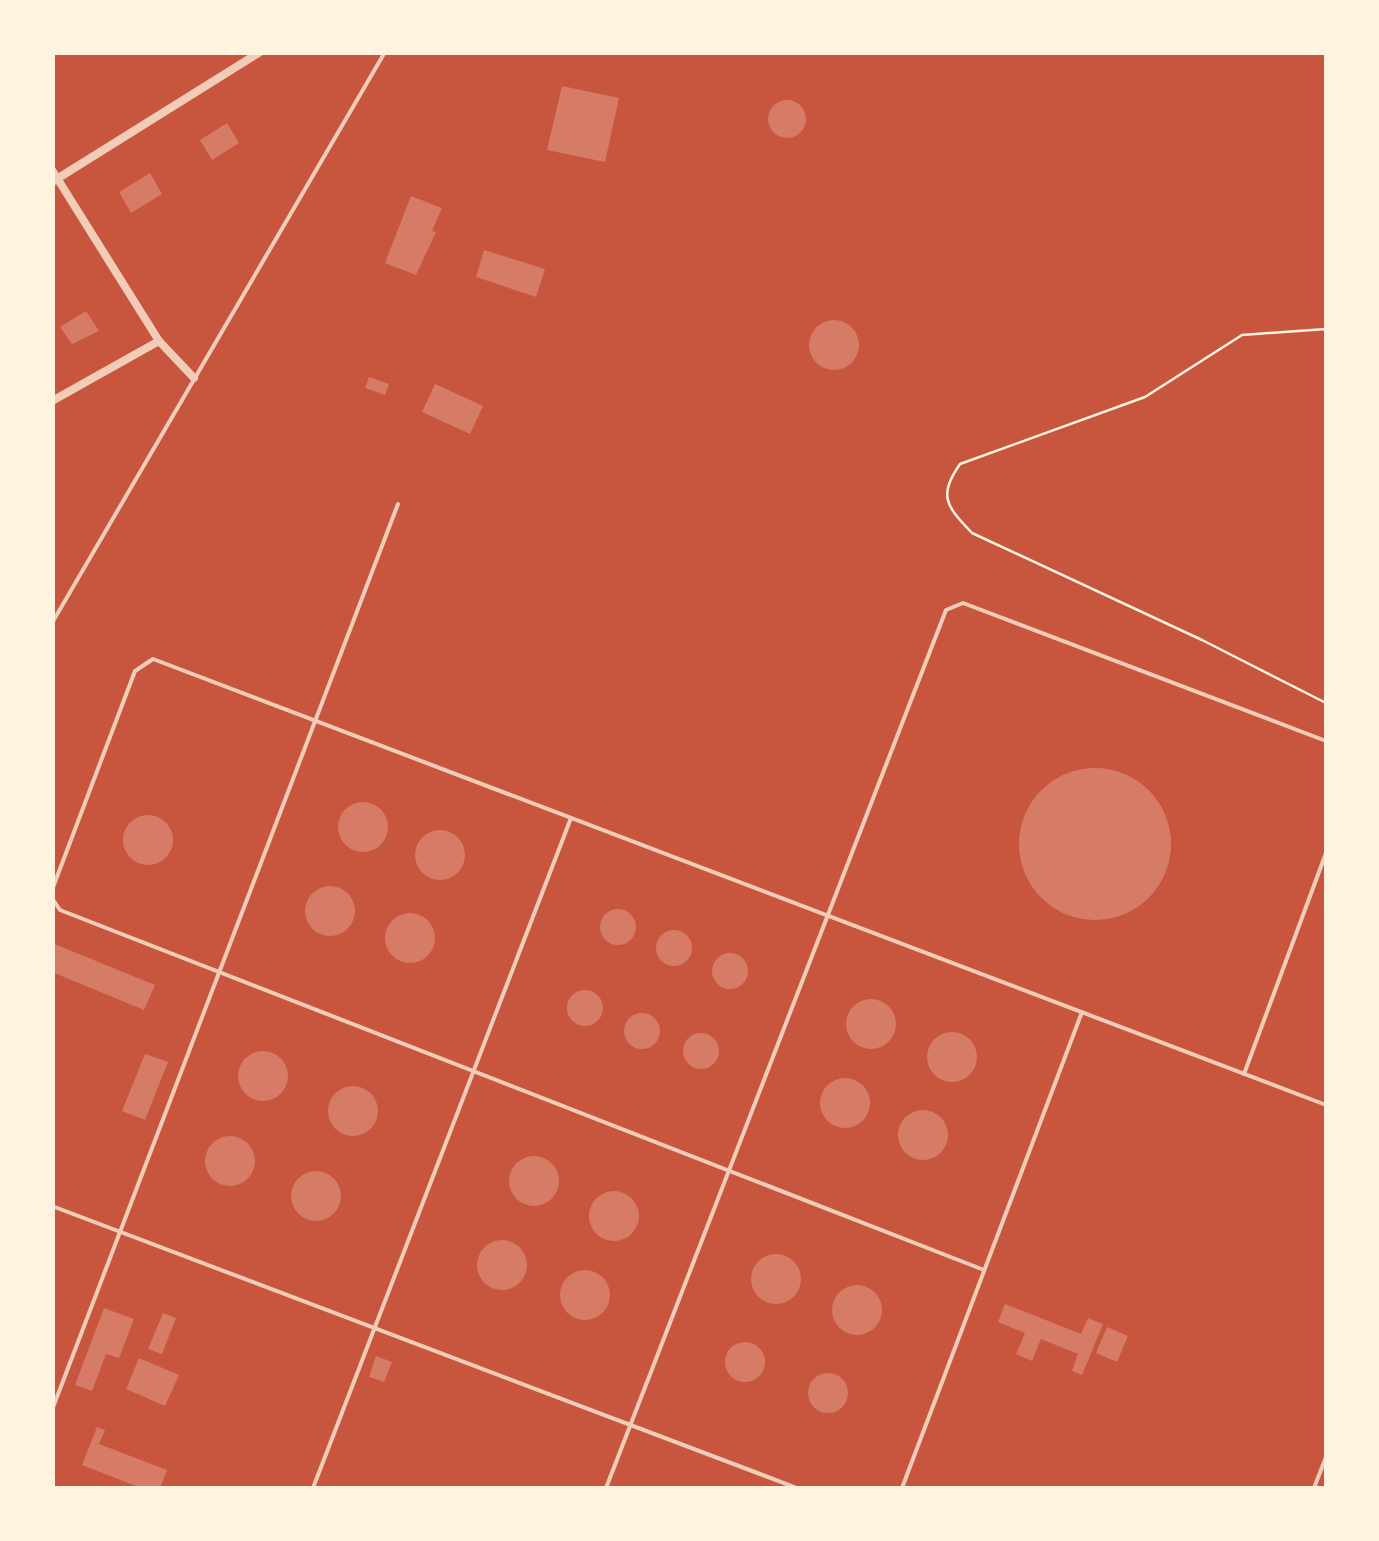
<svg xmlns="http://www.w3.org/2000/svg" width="1379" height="1541" font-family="Cabin,sans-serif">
<rect width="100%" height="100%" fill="#c8553d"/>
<!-- building -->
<g fill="#d67c66">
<polygon points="562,86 619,98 605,162 547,150"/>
<circle cx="787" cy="119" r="19"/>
<polygon points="227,123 239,143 212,160 200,140"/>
<polygon points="150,173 162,194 131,213 119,192"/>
<polygon points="411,196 442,208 432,231 436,232 416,275 385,263"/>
<polygon points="484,250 545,269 536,297 476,277"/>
<polygon points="86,311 99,331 72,344 60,327"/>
<circle cx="834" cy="345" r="25"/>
<polygon points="369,377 389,384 385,395 365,388"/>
<polygon points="435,384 483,406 470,434 422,412"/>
<circle cx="1095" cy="844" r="76"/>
<circle cx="363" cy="827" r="25"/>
<circle cx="148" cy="840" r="25"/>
<circle cx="440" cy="855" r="25"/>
<circle cx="330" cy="911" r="25"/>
<circle cx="618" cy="927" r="18"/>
<circle cx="410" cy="938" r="25"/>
<circle cx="674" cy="948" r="18"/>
<polygon points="52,943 155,985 144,1010 52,972"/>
<circle cx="730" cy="971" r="18"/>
<circle cx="585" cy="1008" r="18"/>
<circle cx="871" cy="1024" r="25"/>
<circle cx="642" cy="1031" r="18"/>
<circle cx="952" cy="1057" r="25"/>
<circle cx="701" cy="1051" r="18"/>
<circle cx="263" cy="1076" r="25"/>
<polygon points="145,1054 168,1062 145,1120 122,1111"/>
<circle cx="845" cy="1103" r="25"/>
<circle cx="353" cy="1111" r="25"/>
<circle cx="923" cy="1135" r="25"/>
<circle cx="230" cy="1161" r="25"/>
<circle cx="534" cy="1181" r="25"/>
<circle cx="316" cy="1196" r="25"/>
<circle cx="614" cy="1216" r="25"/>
<circle cx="502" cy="1265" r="25"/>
<circle cx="776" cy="1279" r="25"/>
<circle cx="585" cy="1295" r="25"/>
<circle cx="857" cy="1310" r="25"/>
<polygon points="1005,1304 1081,1334 1088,1318 1103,1324 1082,1375 1072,1371 1078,1354 1041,1339 1032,1361 1016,1354 1025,1333 998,1322"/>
<polygon points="104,1308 134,1319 119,1358 106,1354 92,1391 75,1385"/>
<polygon points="163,1313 176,1318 162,1354 148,1349"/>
<polygon points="1107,1327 1128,1336 1117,1362 1096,1353"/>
<circle cx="745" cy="1362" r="20"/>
<polygon points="376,1356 392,1362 384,1382 369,1377"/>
<polygon points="139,1358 179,1375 165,1406 126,1389"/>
<circle cx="828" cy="1393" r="20"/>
<polygon points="97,1427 105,1430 99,1444 167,1470 160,1488 141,1488 82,1465"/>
</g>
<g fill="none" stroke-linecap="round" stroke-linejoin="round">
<!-- path -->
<path stroke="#fff3e0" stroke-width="2.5" d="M1326,329L1242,335L1145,397L960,464C938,496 946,506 972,533L1202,640L1326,703"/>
<!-- service -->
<g stroke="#f1ccb7" stroke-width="4">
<polyline points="52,623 385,52"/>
<polyline points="52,890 135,671 153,659 1326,1105"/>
<polyline points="52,898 60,910 984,1270"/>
<polyline points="1244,1074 1326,853"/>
<polyline points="52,1206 797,1488"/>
<polyline points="52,1410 398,504"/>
<polyline points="313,1488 571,818"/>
<polyline points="606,1488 946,610 963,603 1326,741"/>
<polyline points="902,1488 1082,1012"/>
<polyline points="1314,1488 1326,1457"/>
</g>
<!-- minor -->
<g stroke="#f1ccb7" stroke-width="8">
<polyline points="52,170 159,341 194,378"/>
<polyline points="52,182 260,52"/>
<polyline points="52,401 159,341"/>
</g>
</g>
<!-- border -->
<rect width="1379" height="1541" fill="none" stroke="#fff3e0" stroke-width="110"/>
</svg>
